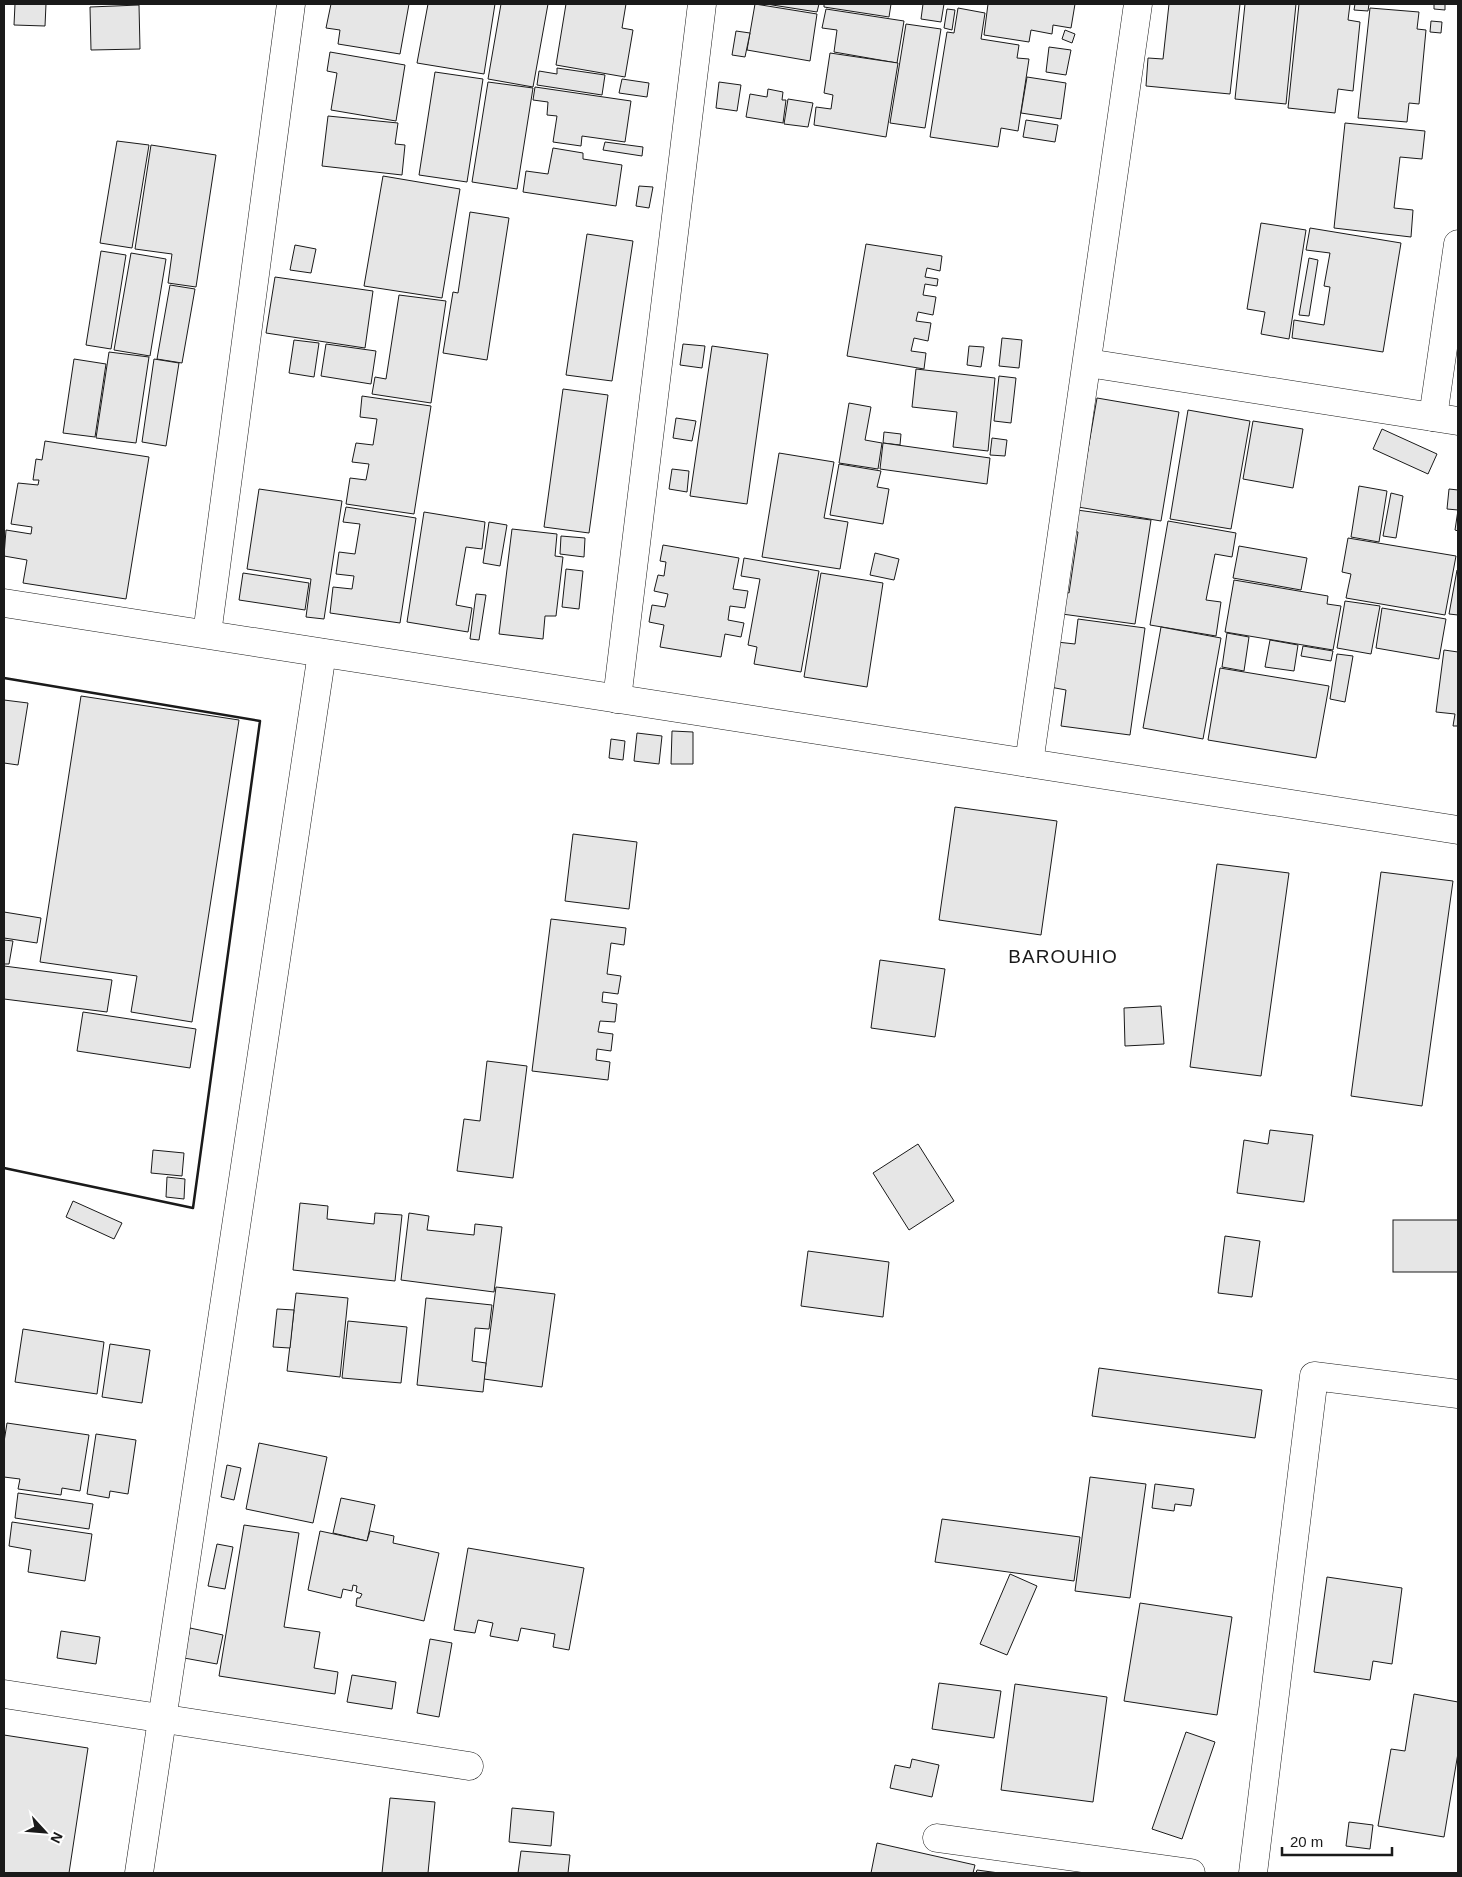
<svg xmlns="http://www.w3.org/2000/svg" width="1462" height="1877" font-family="Helvetica,sans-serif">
<rect width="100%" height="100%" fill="#fff"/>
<!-- building -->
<g fill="#e6e6e6" stroke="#1a1a1a">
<polygon points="15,4 46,4 45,26 14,25"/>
<polygon points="331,4 409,4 400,54 338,44 340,30 326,28"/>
<polygon points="428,4 495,4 484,74 417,63"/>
<polygon points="501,4 548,4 533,87 488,79"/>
<polygon points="566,4 626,4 622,28 633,30 625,77 556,65"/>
<polygon points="755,4 817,14 810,61 747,50"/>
<polygon points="766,4 819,4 817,12"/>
<polygon points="824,4 891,4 889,17 824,7"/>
<polygon points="923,4 944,4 941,22 921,19"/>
<polygon points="988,4 1075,4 1071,28 1053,25 1052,34 1031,30 1029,42 984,35"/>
<polygon points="1169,4 1240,4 1230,94 1146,86 1148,58 1163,59"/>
<polygon points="1245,4 1296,4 1286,104 1235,99"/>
<polygon points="1299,4 1350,4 1348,20 1360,22 1353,91 1338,89 1335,113 1288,108"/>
<polygon points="1355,4 1369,4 1368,11 1354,10"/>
<polygon points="1434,4 1445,4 1445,10 1434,9"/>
<polygon points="139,5 140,49 91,50 90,7"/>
<polygon points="958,8 985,13 981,39 1019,45 1017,58 1029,59 1018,131 1001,128 998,147 930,137 947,32 954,33"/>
<polygon points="1370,8 1419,12 1417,29 1426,30 1419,104 1409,103 1407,122 1358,118"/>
<polygon points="826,9 904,21 897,63 834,52 837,30 822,28"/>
<polygon points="947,9 955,10 952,30 944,28"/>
<polygon points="1431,21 1442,22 1441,33 1430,32"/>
<polygon points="906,24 941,29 925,128 890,123"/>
<polygon points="1065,30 1075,34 1072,43 1062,39"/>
<polygon points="736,31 750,33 745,57 732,55"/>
<polygon points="1049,47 1071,50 1066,75 1046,72"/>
<polygon points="330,52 405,65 396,121 331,110 337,73 327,71"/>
<polygon points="830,53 898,63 886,137 814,125 816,107 831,109 833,95 824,93"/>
<polygon points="557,68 605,75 602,95 537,85 539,71 557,74"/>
<polygon points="435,72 483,79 467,182 419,175"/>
<polygon points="1027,77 1066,83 1061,119 1021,113"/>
<polygon points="622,79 649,83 647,97 619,93"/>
<polygon points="488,82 533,88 517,189 472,182"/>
<polygon points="719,82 741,85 737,111 716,108"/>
<polygon points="535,87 631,101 625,142 582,136 581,146 553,142 557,116 547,115 548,102 533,100"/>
<polygon points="768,89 783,92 782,100 786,100 783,123 746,117 750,94 767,97"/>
<polygon points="788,99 813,103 808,127 784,124"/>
<polygon points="328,116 398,123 395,144 405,145 402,175 322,166"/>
<polygon points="1026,120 1058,125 1055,142 1023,137"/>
<polygon points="1345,123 1425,131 1422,159 1400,157 1394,208 1413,210 1411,237 1334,228"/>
<polygon points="117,141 149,145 132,248 100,243"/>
<polygon points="605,142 643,147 642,156 603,150"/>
<polygon points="151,145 216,155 196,287 168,283 172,254 135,249"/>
<polygon points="553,148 583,153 583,159 622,165 616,206 523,192 526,171 548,174"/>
<polygon points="383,176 460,189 442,298 364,286"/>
<polygon points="639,186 653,187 649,208 636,206"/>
<polygon points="470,212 509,218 487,360 443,353 453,292 458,293"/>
<polygon points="1261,223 1306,230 1289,339 1261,334 1265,312 1247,309"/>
<polygon points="1310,228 1401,243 1383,352 1292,338 1294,320 1324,325 1330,287 1324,286 1330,253 1306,250"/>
<polygon points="587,234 633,241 612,381 566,375"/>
<polygon points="866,244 942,256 940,271 927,268 925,277 938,279 937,286 925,284 923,295 936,297 933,315 918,312 916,321 931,323 928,341 914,338 911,351 926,353 924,369 847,356"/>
<polygon points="295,245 316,249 311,273 290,270"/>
<polygon points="101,251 126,255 111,349 86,345"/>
<polygon points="131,253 166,259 150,356 114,350"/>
<polygon points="1309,258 1318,260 1309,316 1299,315"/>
<polygon points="275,277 373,291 365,348 266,333"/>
<polygon points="170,285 195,289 182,363 157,359"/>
<polygon points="399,295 446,301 431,403 372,394 375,377 386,379"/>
<polygon points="1002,338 1022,340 1019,368 999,366"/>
<polygon points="294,340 319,343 314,377 289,373"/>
<polygon points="326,344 376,351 371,384 321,376"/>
<polygon points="683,344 705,346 702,368 680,365"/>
<polygon points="712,346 768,354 747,504 690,496"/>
<polygon points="969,346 984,347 981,367 967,365"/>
<polygon points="109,352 149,357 136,443 96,438"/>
<polygon points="74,359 106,364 95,437 63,433"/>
<polygon points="154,359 179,363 166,446 142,442"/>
<polygon points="916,369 995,378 988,451 953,447 957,412 912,407"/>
<polygon points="999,376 1016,378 1011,423 994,421"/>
<polygon points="563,389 608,395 589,533 544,527"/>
<polygon points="362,396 431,406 414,514 346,504 350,478 366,480 369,464 352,462 356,443 373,445 377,419 360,417"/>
<polygon points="1097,398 1179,412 1161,521 1078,507"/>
<polygon points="849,403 871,407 865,440 882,443 878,469 839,463"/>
<polygon points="1188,410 1250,421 1231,529 1170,519"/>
<polygon points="676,418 696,421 692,441 673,438"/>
<polygon points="1253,421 1303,429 1293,488 1243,479"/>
<polygon points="1382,429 1437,454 1428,474 1373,449"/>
<polygon points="884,432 901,434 900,445 883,443"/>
<polygon points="992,438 1007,440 1005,456 990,455"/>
<polygon points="45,441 149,457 126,599 23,583 27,560 4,556 6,530 31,534 32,527 11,524 18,483 38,485 39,480 33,480 36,459 42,460"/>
<polygon points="883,443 990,458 987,484 880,469"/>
<polygon points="779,453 834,462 824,518 848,522 840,569 762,557"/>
<polygon points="839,464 881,471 877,487 889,489 883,524 830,515"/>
<polygon points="672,469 689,471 687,492 669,489"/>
<polygon points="1359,486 1387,491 1379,542 1351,537"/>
<polygon points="259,489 342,501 324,619 306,617 311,579 247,569"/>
<polygon points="1449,489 1458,490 1458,531 1455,530 1458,510 1447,509"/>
<polygon points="1391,493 1403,496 1396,538 1383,536"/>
<polygon points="346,507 416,518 400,623 330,613 333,587 352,589 354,576 336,574 339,552 355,554 360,524 343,522"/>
<polygon points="1077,510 1151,520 1135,624 1062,614 1065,592 1069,593 1078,532 1073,531"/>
<polygon points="424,512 485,522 482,549 466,547 456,605 472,608 468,632 407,622"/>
<polygon points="1168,521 1236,533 1232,557 1215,554 1206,600 1221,602 1216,636 1150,625"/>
<polygon points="489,522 507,525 500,566 483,563"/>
<polygon points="512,529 557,534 555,556 563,557 556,616 545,616 543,639 499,634"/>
<polygon points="561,536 585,538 584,557 560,554"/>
<polygon points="1348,538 1456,556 1445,615 1346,598 1351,574 1342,572"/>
<polygon points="663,545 739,558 733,589 748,591 745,608 730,606 728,620 744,623 741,637 725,634 721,657 660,647 664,625 649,622 652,605 665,607 668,594 654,591 658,575 664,576 666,562 660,561"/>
<polygon points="1239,546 1307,558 1301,590 1233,578"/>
<polygon points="875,553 899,559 894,580 870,575"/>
<polygon points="744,558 819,571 801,672 754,664 757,647 748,645 760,579 741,576"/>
<polygon points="566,569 583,571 579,609 562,607"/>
<polygon points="1457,570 1458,570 1458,615 1449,614"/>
<polygon points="243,573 309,583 305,610 239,600"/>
<polygon points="821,573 883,583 867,687 804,677"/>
<polygon points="1234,580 1328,596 1327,604 1341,606 1333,650 1225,632"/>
<polygon points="476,594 486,595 479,640 470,639"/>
<polygon points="1345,601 1380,606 1371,654 1337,648"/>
<polygon points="1382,608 1446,619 1439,659 1376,648"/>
<polygon points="1078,619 1145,628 1130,735 1061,726 1066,690 1050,687 1057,642 1075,644"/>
<polygon points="1161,627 1221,638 1203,739 1143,728"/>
<polygon points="1227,633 1249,637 1244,671 1222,667"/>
<polygon points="1270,640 1298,645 1294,671 1265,667"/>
<polygon points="1303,646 1333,651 1331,661 1301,656"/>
<polygon points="1444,650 1458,652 1458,726 1453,726 1455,714 1436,712"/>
<polygon points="1337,654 1353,656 1345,702 1330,699"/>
<polygon points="1220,668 1329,686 1316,758 1208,740"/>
<polygon points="81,696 239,720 192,1022 131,1012 137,976 40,962"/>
<polygon points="4,700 28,703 18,765 4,763"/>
<polygon points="672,731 693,732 693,764 671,764"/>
<polygon points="637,733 662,736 659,764 634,761"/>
<polygon points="611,739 625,741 623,760 609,758"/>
<polygon points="955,807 1057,821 1041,935 939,920"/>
<polygon points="573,834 637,842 629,909 565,901"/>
<polygon points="1217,864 1289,873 1261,1076 1190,1067"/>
<polygon points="1381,872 1453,881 1422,1106 1351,1096"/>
<polygon points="4,912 41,918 37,943 4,938"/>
<polygon points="551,919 626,928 624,945 611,943 607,974 621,976 618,994 603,992 602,1002 617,1004 615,1022 600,1021 598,1032 613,1034 611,1051 597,1049 596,1060 610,1062 608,1080 532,1071"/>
<polygon points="4,940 13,941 9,964 4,964"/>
<polygon points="880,960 945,969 935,1037 871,1028"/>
<polygon points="4,966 112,980 107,1012 4,999"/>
<polygon points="1161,1006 1164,1044 1125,1046 1124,1008"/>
<polygon points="83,1012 196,1029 190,1068 77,1051"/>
<polygon points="487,1061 527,1066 513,1178 457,1171 464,1119 480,1121"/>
<polygon points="1270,1130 1313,1135 1304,1202 1237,1193 1244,1140 1268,1144"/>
<polygon points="918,1144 954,1201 909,1230 873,1173"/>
<polygon points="153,1150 184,1153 182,1176 151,1173"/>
<polygon points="167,1177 185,1179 184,1199 166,1197"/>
<polygon points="73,1201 122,1223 114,1239 66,1217"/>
<polygon points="300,1203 328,1206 327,1219 374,1224 375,1213 402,1215 395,1281 293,1270"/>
<polygon points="409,1213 429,1216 427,1230 474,1235 475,1224 502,1227 494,1292 401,1280"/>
<rect x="1393" y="1220" width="65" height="52"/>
<polygon points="1225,1236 1260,1241 1252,1297 1218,1293"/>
<polygon points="808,1251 889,1262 883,1317 801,1306"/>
<polygon points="496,1287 555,1294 542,1387 484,1379"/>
<polygon points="296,1293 348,1298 340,1377 287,1371"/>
<polygon points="426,1298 492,1305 489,1329 475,1328 472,1361 486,1363 483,1392 417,1385"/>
<polygon points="277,1309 294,1310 290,1348 273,1347"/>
<polygon points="348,1321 407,1327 401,1383 342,1378"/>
<polygon points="23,1329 104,1342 97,1394 15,1382"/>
<polygon points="110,1344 150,1350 142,1403 102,1397"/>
<polygon points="1099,1368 1262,1390 1255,1438 1092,1416"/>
<polygon points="7,1423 89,1435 80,1491 62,1488 61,1495 18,1489 20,1479 4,1477 4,1442"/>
<polygon points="96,1434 136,1440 128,1494 110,1491 109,1498 87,1494"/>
<polygon points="259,1443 327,1457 313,1523 246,1509"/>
<polygon points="227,1465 241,1468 234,1500 221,1497"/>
<polygon points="1090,1477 1146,1484 1130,1598 1075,1591"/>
<polygon points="1155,1484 1194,1489 1191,1506 1175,1504 1174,1511 1152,1508"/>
<polygon points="18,1493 93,1504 89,1529 15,1518"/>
<polygon points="341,1498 375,1505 367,1541 333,1533"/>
<polygon points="942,1519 1080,1537 1074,1581 935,1562"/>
<polygon points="12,1522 92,1534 85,1581 28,1572 31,1550 9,1546"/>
<polygon points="244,1525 299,1533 284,1627 320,1632 314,1668 338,1672 335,1694 219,1676"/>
<polygon points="320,1531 367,1541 370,1531 394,1536 393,1543 439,1553 424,1621 356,1606 357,1598 360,1598 362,1594 356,1592 357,1586 353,1585 352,1591 343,1589 341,1598 308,1590"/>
<polygon points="217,1544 233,1547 225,1589 208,1586"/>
<polygon points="468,1548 584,1568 569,1650 553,1647 555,1634 521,1628 518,1641 490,1636 493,1623 478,1620 475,1633 454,1630"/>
<polygon points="1010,1574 1037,1586 1007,1655 980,1644"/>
<polygon points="1327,1577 1402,1588 1392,1664 1373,1661 1370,1680 1314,1672"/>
<polygon points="1140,1603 1232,1617 1217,1715 1124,1701"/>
<polygon points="190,1628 223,1635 217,1664 184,1658"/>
<polygon points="61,1631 100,1637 96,1664 57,1658"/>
<polygon points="430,1639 452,1643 439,1717 417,1713"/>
<polygon points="352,1675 396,1682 392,1709 347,1702"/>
<polygon points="939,1683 1001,1691 994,1738 932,1729"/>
<polygon points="1015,1684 1107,1697 1093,1802 1001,1790"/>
<polygon points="1414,1694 1458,1702 1458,1753 1444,1837 1378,1826 1391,1749 1405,1751"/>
<polygon points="1186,1732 1215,1742 1182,1839 1152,1829"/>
<polygon points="4,1735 88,1748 69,1873 4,1873"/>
<polygon points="912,1759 939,1765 932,1797 890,1788 895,1765 910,1768"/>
<polygon points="390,1798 435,1802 428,1873 382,1873"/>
<polygon points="512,1808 554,1812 551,1846 509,1842"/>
<polygon points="1349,1822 1373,1825 1370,1849 1346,1846"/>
<polygon points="877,1843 975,1865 973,1873 871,1873"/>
<polygon points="521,1851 570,1855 568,1873 518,1873"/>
<polygon points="977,1870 999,1873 976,1873"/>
</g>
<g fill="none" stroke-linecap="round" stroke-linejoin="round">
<defs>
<g id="minor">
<polyline points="1088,363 1458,421"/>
<polyline points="1433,417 1458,244"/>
<polyline points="4,603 1458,830"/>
<polyline points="207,634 291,4"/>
<polyline points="617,699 702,4"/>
<polyline points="1029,763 1138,4"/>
<polyline points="4,1694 469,1766"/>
<polyline points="937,1838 1191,1873"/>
<polyline points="139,1873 322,653"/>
<polyline points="1253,1873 1314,1376 1458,1394"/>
</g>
</defs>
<!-- minor casing -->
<use href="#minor" stroke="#1a1a1a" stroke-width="29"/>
<!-- minor -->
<use href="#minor" stroke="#fff" stroke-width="28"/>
<!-- wall -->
<polyline stroke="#1a1a1a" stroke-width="2.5" points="4,678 260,721 193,1208 4,1168"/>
</g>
<g text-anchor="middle" stroke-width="4" stroke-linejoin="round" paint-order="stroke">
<!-- quarter labels -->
<g font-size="19" letter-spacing="1" fill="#1a1a1a" stroke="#fff">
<text x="1063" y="963">BAROUHIO</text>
</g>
</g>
<!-- border -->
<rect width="1462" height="1877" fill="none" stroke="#1a1a1a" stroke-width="10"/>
<!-- north arrow -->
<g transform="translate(45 1832) rotate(116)" stroke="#ffffff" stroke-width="4" paint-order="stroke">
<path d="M0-4L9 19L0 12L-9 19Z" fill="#1a1a1a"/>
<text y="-8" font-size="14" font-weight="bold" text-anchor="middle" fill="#1a1a1a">N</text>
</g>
<!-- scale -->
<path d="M1282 1847v8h110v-8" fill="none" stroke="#1a1a1a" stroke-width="2.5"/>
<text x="1290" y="1847" font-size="15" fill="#1a1a1a" stroke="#ffffff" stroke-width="4" paint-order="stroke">20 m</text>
</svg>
